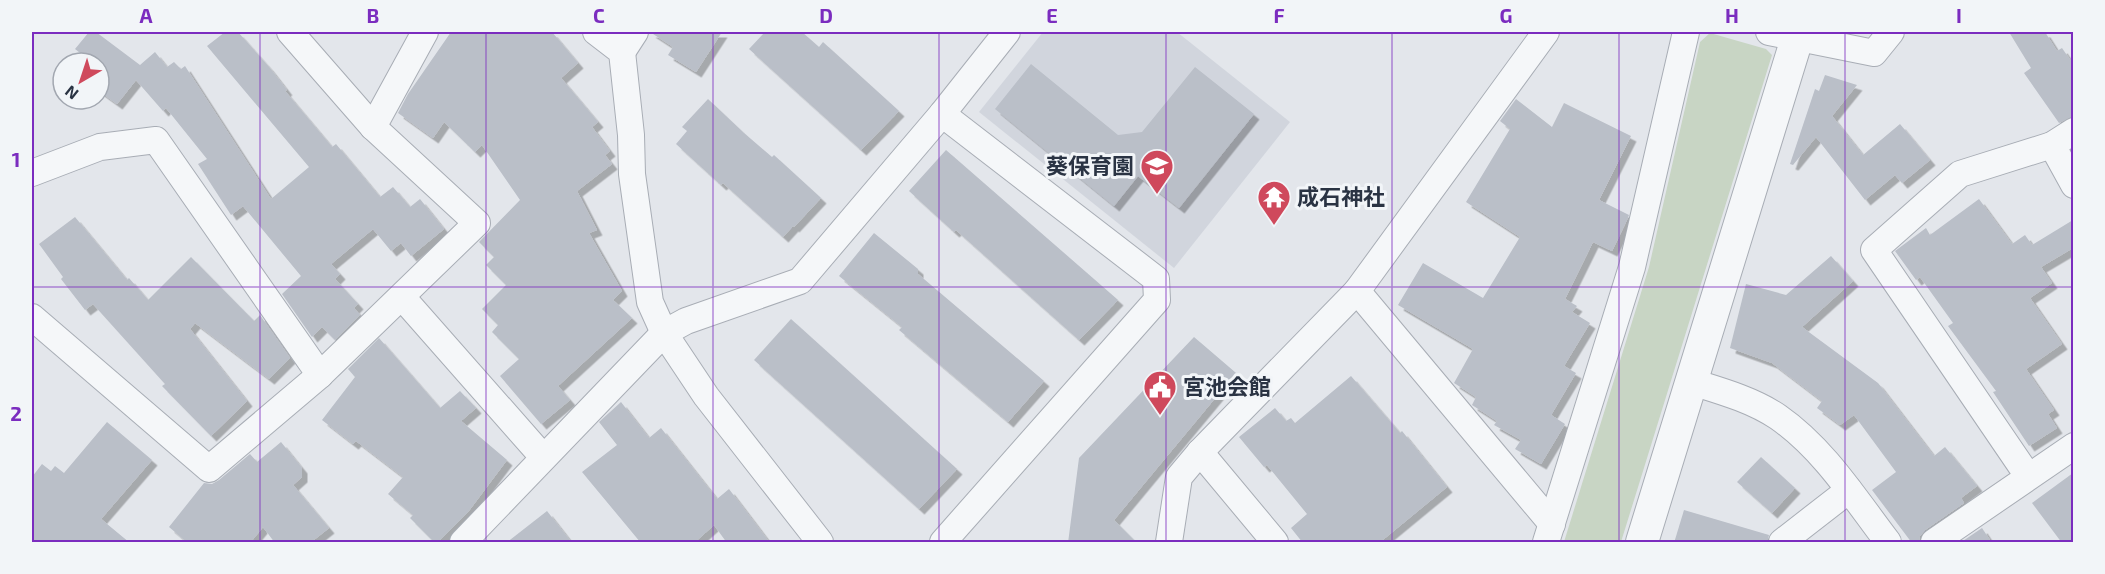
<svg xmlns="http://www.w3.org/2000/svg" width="2105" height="574" font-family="'Exo 2','Noto Sans JP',sans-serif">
<defs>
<filter id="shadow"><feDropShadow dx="5.5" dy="5.5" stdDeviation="0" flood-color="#0004"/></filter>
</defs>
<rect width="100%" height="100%" fill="#e3e6eb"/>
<!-- built -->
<polygon fill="#d1d5dd" points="1043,32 1177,32 1290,122 1174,268 979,112"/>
<!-- green -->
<polygon fill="#c8d5c4" points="1710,33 1766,49 1772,55 1621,542 1564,542 1649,267 1700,42"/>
<!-- building -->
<g fill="#babfc8" filter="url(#shadow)">
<polygon points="89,32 96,32 140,65 155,52 167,67 174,62 181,69 185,66 271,199 309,167 207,46 225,32 238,32 269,67 287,90 285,91 332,147 336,144 380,197 393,187 410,207 420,199 444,229 411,256 401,243 391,251 373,229 331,264 340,274 335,279 358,304 354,308 360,315 335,340 322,327 312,337 282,294 301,276 243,206 231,215 198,164 207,159 166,108 163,111 136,80 117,104 99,91 99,63 93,63 75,49"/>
<polygon points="451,32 552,32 578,63 561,78 598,122 592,127 610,151 605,155 612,164 577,191 597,230 589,233 622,291 613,300 632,318 558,386 570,400 541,424 500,376 519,359 492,332 498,325 482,309 506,285 486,265 494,257 479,242 520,200 482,145 475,152 444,122 433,138 398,113 408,94"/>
<polygon points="650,32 722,32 696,72 668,55 673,47"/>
<polygon points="765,32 802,32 819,47 823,42 899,111 861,150 749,49"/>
<polygon points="2009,32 2045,32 2057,51 2062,48 2073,64 2073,116 2059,123 2024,73 2031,68"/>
<polygon points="1031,64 1118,135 1142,132 1195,67 1254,114 1179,208 1138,176 1114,206 995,109"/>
<polygon points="1825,75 1857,85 1832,116 1863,155 1900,124 1930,160 1902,183 1895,175 1865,200 1816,137 1793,165 1790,164 1815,89 1819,91"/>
<polygon points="708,99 744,133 772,157 774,155 821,198 794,227 793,226 783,237 723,183 721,185 676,144 687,131 682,127"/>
<polygon points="1516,99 1552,127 1564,103 1631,136 1599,200 1629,215 1627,220 1612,251 1593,242 1565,299 1577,306 1572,312 1590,323 1564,366 1576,373 1551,415 1565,424 1541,464 1515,449 1521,440 1494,425 1497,421 1472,405 1476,397 1454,383 1473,349 1398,305 1423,263 1483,298 1520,237 1466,202 1510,129 1500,121"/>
<polygon points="946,150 1118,300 1079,340 956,230 954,232 909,191"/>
<polygon points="1979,199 2012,244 2025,235 2032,245 2073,220 2073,248 2041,267 2052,283 2030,298 2062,344 2026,369 2054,410 2048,414 2057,428 2029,446 1993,392 1996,391 1948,326 1953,323 1920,277 1916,280 1895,251 1926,228 1930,235"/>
<polygon points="75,217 127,280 129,278 148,300 191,257 254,321 260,315 290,358 269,379 195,323 190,329 247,401 211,436 162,386 165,384 93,304 85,310 61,279 63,277 39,244"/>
<polygon points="874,233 918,269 918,274 1044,381 1008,422 899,330 902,327 839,276"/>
<polygon points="1831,256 1853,281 1802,327 1878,383 1934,456 1945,447 1977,486 1961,498 1964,503 1925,530 1920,536 1919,543 1912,543 1872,490 1896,472 1854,415 1840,425 1817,408 1822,401 1772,363 1730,348 1746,284 1786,295"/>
<polygon points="791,319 957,469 919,509 754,360"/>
<polygon points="1194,337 1236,373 1114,520 1137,543 1068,543 1079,458"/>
<polygon points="379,338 440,408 460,391 476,408 461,421 507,460 468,512 437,543 435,543 410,518 413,515 388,494 403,477 356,441 353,444 322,420 355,377 348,369"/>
<polygon points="1351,376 1400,433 1402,431 1447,487 1379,543 1303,543 1291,528 1307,514 1267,465 1264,467 1239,437 1275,408 1286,421 1291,418 1295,423"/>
<polygon points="621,402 649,438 661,428 717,499 729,489 770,543 727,543 714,525 694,543 641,543 582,472 617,445 599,422"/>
<polygon points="107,422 152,460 101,519 130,543 32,543 32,477 42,464 51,471 55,466 64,473"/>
<polygon points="281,442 302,468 302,477 293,485 329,528 310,543 275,543 263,527 250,543 188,543 169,527 204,483 212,484 219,480 250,454 257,462"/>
<polygon points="1761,457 1795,488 1772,513 1737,482"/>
<polygon points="2073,473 2073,543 2062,543 2032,503"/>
<polygon points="1684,510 1769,535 1767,543 1674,543"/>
<polygon points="547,511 572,543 506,543"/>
<polygon points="1982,528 1992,543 1960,543"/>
</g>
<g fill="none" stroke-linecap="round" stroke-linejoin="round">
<defs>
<g id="minor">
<polyline points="596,32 622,52 631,135 632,174 650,302 664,333 706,396 820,542"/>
<polyline points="1769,32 1874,53 1891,32"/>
<polyline points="622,52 635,32"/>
<polyline points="942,114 1156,279 1157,300 943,542"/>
<polyline points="373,127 425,32"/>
<polyline points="2052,145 2074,185"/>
<polyline points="32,173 100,147 156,140 320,375"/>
<polyline points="1357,291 1552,524"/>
<polyline points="402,297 543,457"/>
<polyline points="32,317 209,469 320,375 477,223 373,127 290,32"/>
<path d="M1692,382C1721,391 1753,400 1778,417C1824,449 1855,499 1888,542"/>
<polyline points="1200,452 1275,542"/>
<polyline points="2028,476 1874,250 1960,174 2052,145 2074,131"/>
<polyline points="463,542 664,333 686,321 800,281 942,114 1007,32"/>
<polyline points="1169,542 1179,477 1200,452 1357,291 1546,32"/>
<polyline points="1546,542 1632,267 1686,32"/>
<polyline points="1782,542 1849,490"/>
<polyline points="1934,542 2074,446"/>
</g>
<polyline id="tertiary" points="1642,542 1799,32"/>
</defs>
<!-- minor casing -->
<use href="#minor" stroke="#a8adb5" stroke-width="28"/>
<!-- tertiary casing -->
<use href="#tertiary" stroke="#a8adb5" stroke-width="34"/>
<!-- minor -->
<use href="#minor" stroke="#f5f7f9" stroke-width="26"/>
<!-- tertiary -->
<use href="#tertiary" stroke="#f5f7f9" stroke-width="32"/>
</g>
<!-- grid -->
<path fill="none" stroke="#7b2cbf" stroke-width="1.5" stroke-opacity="0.55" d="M260,32V542M486,32V542M713,32V542M939,32V542M1166,32V542M1392,32V542M1619,32V542M1845,32V542M32,287H2074"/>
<!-- icons -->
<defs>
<symbol id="school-pin" viewBox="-11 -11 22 30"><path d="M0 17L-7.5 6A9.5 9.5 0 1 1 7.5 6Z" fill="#cf495c" stroke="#f2f5f8"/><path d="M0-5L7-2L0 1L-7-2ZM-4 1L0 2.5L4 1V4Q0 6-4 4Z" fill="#fff"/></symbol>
<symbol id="temple-pin" viewBox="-11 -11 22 30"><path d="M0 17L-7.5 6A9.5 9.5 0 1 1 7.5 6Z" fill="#cf495c" stroke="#f2f5f8"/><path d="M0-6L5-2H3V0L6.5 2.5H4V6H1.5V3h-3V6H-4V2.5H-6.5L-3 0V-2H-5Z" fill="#fff"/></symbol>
<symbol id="civic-pin" viewBox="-11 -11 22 30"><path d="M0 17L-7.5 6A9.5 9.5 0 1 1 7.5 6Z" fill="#cf495c" stroke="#f2f5f8"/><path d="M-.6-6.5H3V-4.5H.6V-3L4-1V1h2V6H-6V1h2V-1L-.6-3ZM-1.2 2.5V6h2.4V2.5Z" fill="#fff"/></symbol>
</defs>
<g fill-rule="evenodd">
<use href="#school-pin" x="1138" y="147" width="38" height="52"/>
<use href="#temple-pin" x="1255" y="178" width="38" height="52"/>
<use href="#civic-pin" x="1141" y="368" width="38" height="52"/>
</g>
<g text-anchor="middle" stroke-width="6" stroke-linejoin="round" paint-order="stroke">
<!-- poi labels -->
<g font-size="22" font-weight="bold" fill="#2a3343" stroke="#f2f5f8" text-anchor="start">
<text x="1134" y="174" text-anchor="end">葵保育園</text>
<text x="1297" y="205">成石神社</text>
<text x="1183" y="395">宮池会館</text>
</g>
</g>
<!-- border -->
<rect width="2105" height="574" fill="none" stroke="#f2f5f8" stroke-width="66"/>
<!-- north arrow -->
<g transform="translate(81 81) rotate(219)"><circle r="28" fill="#f2f5f8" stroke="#a2a7b0" stroke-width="1.5"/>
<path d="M0-4.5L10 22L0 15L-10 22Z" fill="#cf495c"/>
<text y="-9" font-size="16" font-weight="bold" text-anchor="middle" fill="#2a3343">N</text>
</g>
<rect x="33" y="33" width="2039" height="508" fill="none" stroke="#7b2cbf" stroke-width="2"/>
<g font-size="20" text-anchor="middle" font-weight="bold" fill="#7b2cbf">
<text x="146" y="23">A</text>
<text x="373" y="23">B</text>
<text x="599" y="23">C</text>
<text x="826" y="23">D</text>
<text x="1052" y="23">E</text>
<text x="1279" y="23">F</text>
<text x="1506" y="23">G</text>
<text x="1732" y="23">H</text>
<text x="1959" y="23">I</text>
<text x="16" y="167">1</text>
<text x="16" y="421">2</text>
</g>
</svg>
